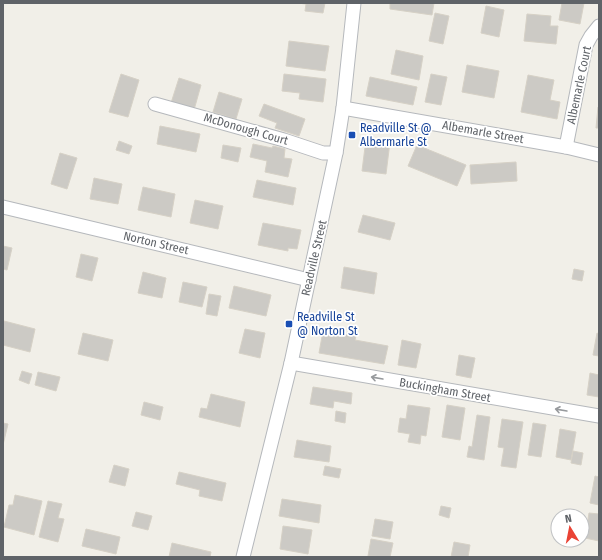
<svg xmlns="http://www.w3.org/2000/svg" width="602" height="560" font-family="'Fira Sans Condensed',sans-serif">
<rect width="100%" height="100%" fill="#f1efe8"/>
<!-- building -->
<g fill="#cccac5" stroke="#d6d1c6">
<polygon points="297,3 325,3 323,13 305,11 306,4"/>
<polygon points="390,3 434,3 432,15 390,9"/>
<polygon points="562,3 584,3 580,24 559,20"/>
<polygon points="486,6 504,10 499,37 481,33"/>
<polygon points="435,13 449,16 443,44 429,41"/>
<polygon points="527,14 551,16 550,26 558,26 556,44 524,41"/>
<polygon points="289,41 329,46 325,71 286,66"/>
<polygon points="396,50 423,56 419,80 391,74"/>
<polygon points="467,65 499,71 494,98 462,92"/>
<polygon points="121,74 139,80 128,117 109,112"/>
<polygon points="284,74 326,79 323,102 299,99 300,93 282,91"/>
<polygon points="431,74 447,77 441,105 425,102"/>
<polygon points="528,75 554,80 550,100 560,102 557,119 521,112"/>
<polygon points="370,77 417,87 413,105 366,96"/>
<polygon points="179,78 201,85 194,110 171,103"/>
<polygon points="219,92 242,99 236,119 213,112"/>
<polygon points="264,104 305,119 299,136 275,128 277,123 259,116"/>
<polygon points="598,107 599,107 599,128 596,128"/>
<polygon points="160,126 200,134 196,152 157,144"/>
<polygon points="366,139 390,142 386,174 362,171"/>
<polygon points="119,141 132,146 129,154 116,150"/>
<polygon points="253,144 272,148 273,146 285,149 284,158 292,159 288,177 265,172 267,161 250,157"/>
<polygon points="223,145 241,148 238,162 221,158"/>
<polygon points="417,145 466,165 457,186 408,166"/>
<polygon points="60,153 77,158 67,189 51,184"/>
<polygon points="516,162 517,181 471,184 470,165"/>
<polygon points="94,178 122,184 118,204 90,199"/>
<polygon points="257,180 296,188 293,205 253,197"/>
<polygon points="143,187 175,194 171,217 138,210"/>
<polygon points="195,200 223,206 218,229 190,223"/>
<polygon points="363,215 395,223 390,240 358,232"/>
<polygon points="263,223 301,230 297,249 288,248 288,251 258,245"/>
<polygon points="3,246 12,248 7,270 3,269"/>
<polygon points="81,254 98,258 92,281 76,277"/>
<polygon points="344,267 377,273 374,294 341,288"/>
<polygon points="574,269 584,271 582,281 572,279"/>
<polygon points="143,272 166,278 162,298 138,293"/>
<polygon points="183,282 207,287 202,307 179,302"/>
<polygon points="234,286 271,295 266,316 229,308"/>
<polygon points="209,294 221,296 217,316 206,314"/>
<polygon points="4,321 35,329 30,352 3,345 3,328"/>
<polygon points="245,329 265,333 260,358 239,353"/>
<polygon points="323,331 356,336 355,340 388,346 384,364 319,353"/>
<polygon points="83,333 113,340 108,361 78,354"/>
<polygon points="597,333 599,334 599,356 593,355"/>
<polygon points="402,340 421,344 416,368 398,365"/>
<polygon points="459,355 475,358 471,378 456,375"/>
<polygon points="22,371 32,374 29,384 19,380"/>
<polygon points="38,372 60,377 56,391 35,385"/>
<polygon points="590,373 599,375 599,397 587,395"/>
<polygon points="313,387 352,393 351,404 334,401 333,408 310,404"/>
<polygon points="211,394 245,402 240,427 199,417 201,408 207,409"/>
<polygon points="144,402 163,407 160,420 141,415"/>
<polygon points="408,405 430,408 426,436 421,435 420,444 408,442 410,434 398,432 400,418 406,419"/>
<polygon points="447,405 465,408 460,440 442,437"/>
<polygon points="336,411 346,413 345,423 335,421"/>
<polygon points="477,415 490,417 484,460 467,457 469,446 472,447"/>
<polygon points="502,419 523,422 516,468 501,466 504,448 498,447"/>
<polygon points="3,423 8,424 3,445"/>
<polygon points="533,423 546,425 541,457 528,455"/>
<polygon points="560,429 576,432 571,460 556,457"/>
<polygon points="297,440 331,446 329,462 294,457"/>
<polygon points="573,451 583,453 581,465 571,463"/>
<polygon points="114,465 129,469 125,486 109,482"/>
<polygon points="325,466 341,469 339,478 323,475"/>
<polygon points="179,472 226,483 222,501 199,496 200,490 176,484"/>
<polygon points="595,476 599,477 599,505 590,503"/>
<polygon points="15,495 42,501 34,535 4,527 9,505 13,505"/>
<polygon points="282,499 321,505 319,523 279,516"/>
<polygon points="48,501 62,504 58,518 64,519 58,542 39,537"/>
<polygon points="441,506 451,508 449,518 439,515"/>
<polygon points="136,512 152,516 148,530 132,526"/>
<polygon points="589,513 599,514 599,541 585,538"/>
<polygon points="375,519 393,522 390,539 372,536"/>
<polygon points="283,526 312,530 308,554 280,549"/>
<polygon points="86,529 120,537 116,554 82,546"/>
<polygon points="371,539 393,543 390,557 368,556"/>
<polygon points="454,542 470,545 468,557 451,557"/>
<polygon points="172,543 211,552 210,557 169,557"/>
</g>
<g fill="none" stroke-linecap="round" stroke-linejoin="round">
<defs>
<g id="street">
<polyline points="155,104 284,140 323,153 336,153"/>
<polyline points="343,108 566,147 599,155"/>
<polyline points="566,147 586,45 591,36 599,26"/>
<polyline points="3,207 309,280"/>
<polyline points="291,363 599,416"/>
<polyline points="243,557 291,363 336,153 343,108 354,3"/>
</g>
</defs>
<!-- street casing -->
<use href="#street" stroke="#b5b8bc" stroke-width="15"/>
<!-- street -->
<use href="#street" stroke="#fff" stroke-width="13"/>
</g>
<!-- one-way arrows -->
<defs><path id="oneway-shaft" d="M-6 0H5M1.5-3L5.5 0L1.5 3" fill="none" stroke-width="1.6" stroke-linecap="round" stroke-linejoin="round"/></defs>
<g stroke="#979a9d">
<use href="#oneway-shaft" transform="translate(377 378) rotate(-170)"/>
<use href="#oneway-shaft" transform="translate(561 410) rotate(-170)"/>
</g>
<!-- markers -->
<g fill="#1a4fb4" stroke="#fff" stroke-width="1.5">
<rect x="348" y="131" width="8" height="8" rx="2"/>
<rect x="285" y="320" width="8" height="8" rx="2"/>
</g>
<g text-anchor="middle" stroke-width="3.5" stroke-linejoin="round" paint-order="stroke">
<!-- street labels -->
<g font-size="12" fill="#5f6368" stroke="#fff">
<text transform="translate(579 85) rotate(-78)" y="4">Albemarle Court</text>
<text transform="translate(246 129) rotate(16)" y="4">McDonough Court</text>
<text transform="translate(483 132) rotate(10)" y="4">Albemarle Street</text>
<text transform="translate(156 243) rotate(13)" y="4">Norton Street</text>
<text transform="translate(314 258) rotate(-77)" y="4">Readville Street</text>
<text transform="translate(445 390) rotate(10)" y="4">Buckingham Street</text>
</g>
<!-- transit labels -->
<g font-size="12" fill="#164399" stroke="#fff" text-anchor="start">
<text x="360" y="132">Readville St @<tspan x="360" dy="14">Albermarle St</tspan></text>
<text x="297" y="321">Readville St<tspan x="297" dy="14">@ Norton St</tspan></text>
</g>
</g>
<!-- border -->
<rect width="602" height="560" fill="none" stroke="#5f6368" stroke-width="8"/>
<!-- north arrow -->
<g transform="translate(570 528) rotate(350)"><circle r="19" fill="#ffffff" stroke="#bfc1c3"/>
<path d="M0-3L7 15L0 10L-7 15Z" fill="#ea4335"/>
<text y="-6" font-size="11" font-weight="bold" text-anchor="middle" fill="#5f6368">N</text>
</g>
</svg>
